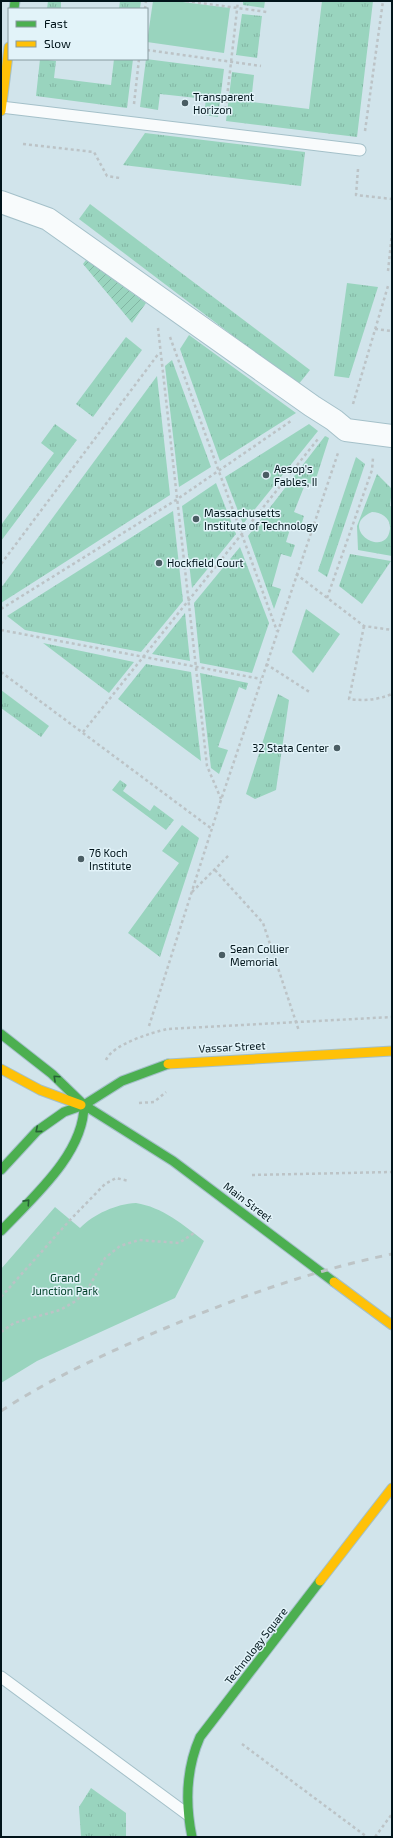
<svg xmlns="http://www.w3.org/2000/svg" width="393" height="1838" font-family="'Exo 2',sans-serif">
<defs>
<pattern id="grass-tufts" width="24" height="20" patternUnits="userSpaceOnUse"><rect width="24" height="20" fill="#99d4be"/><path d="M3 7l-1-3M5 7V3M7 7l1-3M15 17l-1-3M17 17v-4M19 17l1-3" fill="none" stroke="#82b5a3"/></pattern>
<pattern id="garden-furrows" width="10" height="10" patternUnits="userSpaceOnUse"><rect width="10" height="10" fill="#99d4be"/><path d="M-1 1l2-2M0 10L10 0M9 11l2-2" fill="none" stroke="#82b5a3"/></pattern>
</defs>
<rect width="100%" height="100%" fill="#d1e4eb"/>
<!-- grass -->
<g fill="url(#grass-tufts)" fill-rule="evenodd">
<polygon points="48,1 61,1 61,9 47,9"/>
<polygon points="120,1 141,1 140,9 119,9"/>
<polygon points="243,1 265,1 264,8 243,5"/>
<polygon points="322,1 373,1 357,137 226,121 232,72 254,75 251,102 309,109"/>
<polygon points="242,14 262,16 257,58 236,55"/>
<polygon points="40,59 56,61 54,78 111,85 114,59 133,59 127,108 36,96"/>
<polygon points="146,59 224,69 218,117 204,115 206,99 160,94 158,110 140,107"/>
<polygon points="145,133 305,152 301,186 123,165"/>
<polygon points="90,204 310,370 298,385 79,219"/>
<polygon points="347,283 378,287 349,378 334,376"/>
<polygon points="189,335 296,413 220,461 180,349"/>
<polygon points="126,337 142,350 93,417 76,404"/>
<polygon points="172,360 211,467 179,487 165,366"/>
<polygon points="157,376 170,495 1,603 1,588"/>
<polygon points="55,424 77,440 1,541 1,525 54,453 41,443"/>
<polygon points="309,424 318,431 243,524 225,477"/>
<polygon points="325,436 329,438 314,485 306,482 294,512 304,516 300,529 291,526 286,542 295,545 291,557 281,554 272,586 281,589 274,609 248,536"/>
<polygon points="356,457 365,464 327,577 318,571"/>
<path d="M377,474L392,489L390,506L392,507V556L358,550L357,526ZM372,512C381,512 391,518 390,529C386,561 336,527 372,512Z"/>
<polygon points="216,483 236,534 192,588 182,506"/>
<polygon points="173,511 183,601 141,652 25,630 7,616"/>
<polygon points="240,547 269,623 252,673 200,663 194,603"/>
<polygon points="350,554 391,561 362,604 339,586"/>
<polygon points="306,609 340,634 313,673 292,652"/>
<polygon points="185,613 190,661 152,654"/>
<polygon points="43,643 134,662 109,693"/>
<polygon points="146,664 191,672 201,761 118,699"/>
<polygon points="200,673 248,683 246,690 239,687 218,747 228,750 219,774 211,768"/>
<polygon points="1,690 49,726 41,737 1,708"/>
<polygon points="278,694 289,700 276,790 255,799 246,794"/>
<polygon points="120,780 127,785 123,791 150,811 154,805 174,820 166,830 112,790"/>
<polygon points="182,825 199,838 160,957 128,933 179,863 162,851"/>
<polygon points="91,1788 126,1813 126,1837 81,1837 79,1807"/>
</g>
<!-- park -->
<g fill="#99d4be">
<polygon points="153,1 175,1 230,8 224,53 147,42"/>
<path d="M136,1203C162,1207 184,1225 204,1241L175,1298L37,1361L1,1383V1269L55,1207L80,1228C94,1214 116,1204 136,1203Z"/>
</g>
<!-- garden -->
<polygon fill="url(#garden-furrows)" points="86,260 146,303 132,323 83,264"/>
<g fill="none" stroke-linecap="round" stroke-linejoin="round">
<defs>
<g id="lane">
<polyline points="1,107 360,150"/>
<polyline points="1,1677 187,1814"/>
</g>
<polyline id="street" points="1,202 48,219 312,406 334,420 346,430 392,436"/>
<g id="fast">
<polyline points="14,9 15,1"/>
<polyline points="1,1034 52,1074 84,1105 173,1161 334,1282"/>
<polyline points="1,1170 37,1131 64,1112 84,1105 122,1081 168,1064"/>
<path d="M1,1231C32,1198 84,1154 84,1105"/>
<path d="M192,1837C185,1803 186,1769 200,1737L320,1581"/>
</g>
<g id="slow">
<polyline points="1,111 9,47"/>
<polyline points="168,1064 392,1051"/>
<polyline points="1,1069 40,1090 81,1105"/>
<polyline points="334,1282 392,1325"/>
<polyline points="320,1581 392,1488"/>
</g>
</defs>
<!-- lane casing -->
<use href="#lane" stroke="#a4c0c9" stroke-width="13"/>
<!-- street casing -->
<use href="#street" stroke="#a4c0c9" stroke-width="24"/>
<!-- fast casing -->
<use href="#fast" stroke="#a4c0c9" stroke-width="11"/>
<!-- slow casing -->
<use href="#slow" stroke="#a4c0c9" stroke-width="11"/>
<!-- path -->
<g stroke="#bcc3c6" stroke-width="2.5" stroke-dasharray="3 3" stroke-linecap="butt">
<polyline points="186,1 267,12"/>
<polyline points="145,9 146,1"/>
<polyline points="147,50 261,66"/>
<polyline points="134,104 139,59"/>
<polyline points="225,115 238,1"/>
<polyline points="365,131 383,1"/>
<polyline points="23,144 94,152 107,176 120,178"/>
<polyline points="358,169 356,195 392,199"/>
<polyline points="388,271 392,233"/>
<polyline points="158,328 207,766 221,799"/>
<polyline points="375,329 392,331"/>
<polyline points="170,337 277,631"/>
<polyline points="353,404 388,286"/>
<polyline points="1,564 159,353"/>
<polyline points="296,574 364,626 392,630"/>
<polyline points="327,598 372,470 373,458"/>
<polyline points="1,609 176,500 291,421"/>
<path d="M364,626L349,699C365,701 377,700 392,694"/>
<polyline points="1,630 261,679"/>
<polyline points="266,664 311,693"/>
<polyline points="1,672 212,829"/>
<polyline points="83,732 318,439"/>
<polyline points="215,870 263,923 299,1031"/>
<polyline points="192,892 230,854"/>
<polyline points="149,1026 221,800 338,453"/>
<path d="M106,1060C113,1044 151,1033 167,1029L392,1017"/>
<polyline points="139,1103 154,1102 166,1092"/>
<polyline points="252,1175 392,1172"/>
<polyline points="1,1297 70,1220 105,1184 116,1178 129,1181"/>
<polyline points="1,1332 14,1323 60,1310 76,1301 89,1287 105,1258 120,1246 139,1240 179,1243 194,1233"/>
<polyline points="242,1744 367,1837"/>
<polyline points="375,1837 392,1814"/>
</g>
<!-- lane -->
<use href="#lane" stroke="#f8fbfc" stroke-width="11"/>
<!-- street -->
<use href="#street" stroke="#f8fbfc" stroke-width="22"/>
<!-- fast -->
<use href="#fast" stroke="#4caf50" stroke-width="9"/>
<!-- slow -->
<use href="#slow" stroke="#ffc107" stroke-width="9"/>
<!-- rail -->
<path stroke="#bdc4c6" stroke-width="3" stroke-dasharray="7 7" stroke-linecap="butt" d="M1,1411C53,1377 111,1351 168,1327C241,1296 315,1270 392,1254"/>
</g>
<!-- one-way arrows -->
<defs><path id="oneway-chevron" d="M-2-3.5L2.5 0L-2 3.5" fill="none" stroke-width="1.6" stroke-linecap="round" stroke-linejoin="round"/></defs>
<g stroke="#266235">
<use href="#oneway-chevron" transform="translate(56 1078) rotate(-137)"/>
<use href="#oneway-chevron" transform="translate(38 1130) rotate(140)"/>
<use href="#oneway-chevron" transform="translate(27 1202) rotate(-48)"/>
</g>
<!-- markers -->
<g fill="#4a5d63" stroke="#e2f3f9" stroke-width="1.5">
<circle cx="185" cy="103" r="4"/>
<circle cx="266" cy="475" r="4"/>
<circle cx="196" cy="519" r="4"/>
<circle cx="159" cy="563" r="4"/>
<circle cx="337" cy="748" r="4"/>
<circle cx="81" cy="859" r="4"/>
<circle cx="222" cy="955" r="4"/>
</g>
<g text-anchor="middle" stroke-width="3" stroke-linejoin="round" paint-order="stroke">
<!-- poi labels -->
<g font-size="11" fill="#01141a" stroke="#e2f3f9" text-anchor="start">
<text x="193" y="101">Transparent<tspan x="193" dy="13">Horizon</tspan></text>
<text x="274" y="473">Aesop's<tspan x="274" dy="13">Fables, II</tspan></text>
<text x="204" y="517">Massachusetts<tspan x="204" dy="13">Institute of Technology</tspan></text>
<text x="167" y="567">Hockfield Court</text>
<text x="329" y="752" text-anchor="end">32 Stata Center</text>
<text x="89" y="857">76 Koch<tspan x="89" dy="13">Institute</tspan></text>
<text x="230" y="953">Sean Collier<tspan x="230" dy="13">Memorial</tspan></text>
</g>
<!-- street labels -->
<g font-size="11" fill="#01141a" stroke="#e2f3f9">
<text transform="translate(232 1047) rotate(-3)" y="4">Vassar Street</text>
<text transform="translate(248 1202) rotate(37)" y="4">Main Street</text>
<text transform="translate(256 1646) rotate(-52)" y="4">Technology Square</text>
</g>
<!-- park labels -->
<g font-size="11" fill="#004028" stroke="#e2f3f9">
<text x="65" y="1282">Grand<tspan x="65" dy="13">Junction Park</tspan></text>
</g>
</g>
<!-- border -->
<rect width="393" height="1838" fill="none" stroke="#01141a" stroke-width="4"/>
<!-- legend -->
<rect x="8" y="8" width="140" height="52" fill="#e2f3f9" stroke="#889aa0"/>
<rect x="16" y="21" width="20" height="6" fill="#4caf50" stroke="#889aa0"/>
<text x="44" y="28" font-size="12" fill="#01141a">Fast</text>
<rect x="16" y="41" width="20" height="6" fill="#ffc107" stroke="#889aa0"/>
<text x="44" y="48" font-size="12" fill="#01141a">Slow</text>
</svg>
